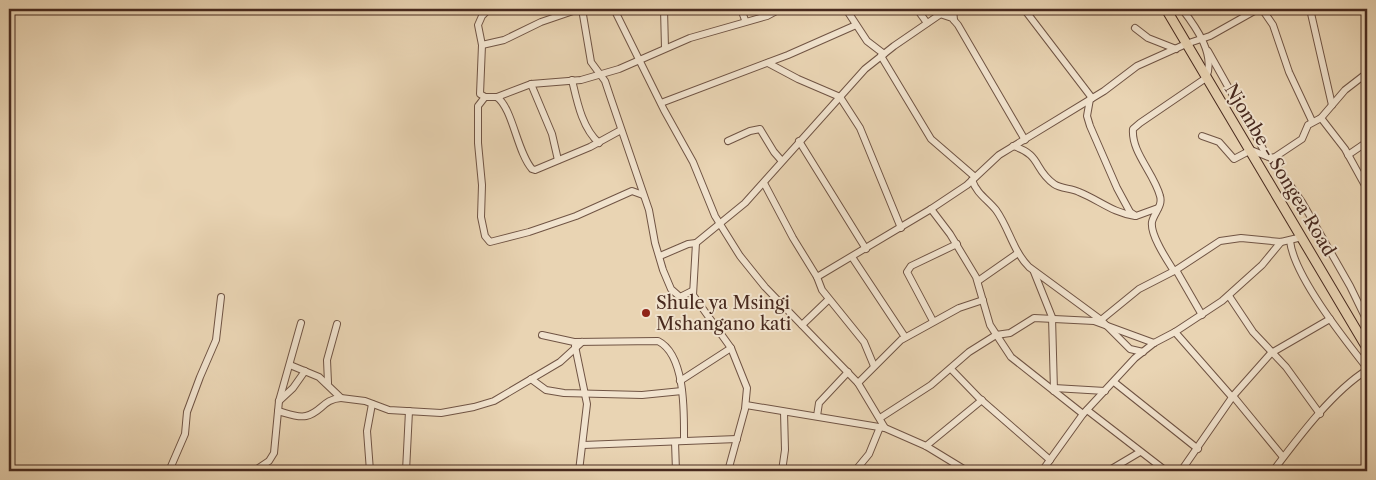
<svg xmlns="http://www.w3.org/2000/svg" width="1376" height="480" font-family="'Libre Caslon Text',serif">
<rect width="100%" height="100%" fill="#e9d4b3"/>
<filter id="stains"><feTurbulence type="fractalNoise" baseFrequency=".004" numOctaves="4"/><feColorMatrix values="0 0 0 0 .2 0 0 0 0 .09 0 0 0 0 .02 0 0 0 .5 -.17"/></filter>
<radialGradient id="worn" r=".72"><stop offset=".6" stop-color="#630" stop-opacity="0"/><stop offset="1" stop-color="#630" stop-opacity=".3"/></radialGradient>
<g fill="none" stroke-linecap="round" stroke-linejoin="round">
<defs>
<g id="minor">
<path d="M489,9L482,16L478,25L482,45L480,94L485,97H497C513,109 517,152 532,169L535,170L590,147L621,130"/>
<polyline points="582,9 591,62 605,81 610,96 649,210 655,243 663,270 671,289 680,297 692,291"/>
<polyline points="614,9 664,110 693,162 715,216 740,256 765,287 858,383 885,428 926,446 967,471"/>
<polyline points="664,9 665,48"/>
<polyline points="741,9 745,20"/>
<polyline points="846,9 867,41 884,54"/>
<polyline points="917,9 927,23"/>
<polyline points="953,9 954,20"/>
<polyline points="1024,9 1092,98"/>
<polyline points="1262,9 1273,25 1289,72 1312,121"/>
<polyline points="1310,9 1332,105"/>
<polyline points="940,14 952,18 958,25 1025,140"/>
<polyline points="1135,28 1148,38 1176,49"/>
<polyline points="482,45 504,40 541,22 579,9"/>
<polyline points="1208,51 1267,156"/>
<polyline points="881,56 931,139 975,177"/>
<polyline points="768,63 798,79 840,97 860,128 901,228"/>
<path d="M572,80C577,101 582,128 599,143"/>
<polyline points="531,84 552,134 558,160"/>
<polyline points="485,97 478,106 478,143 482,185 481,217 485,236 490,242 529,232 576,216 632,191 643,195"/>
<polyline points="497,97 531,84 581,80 619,69 690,38 767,16 780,9"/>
<polyline points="1090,99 1087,116 1090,126 1117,188 1130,212 1136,216 1158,208"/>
<polyline points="661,103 788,55 856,25"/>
<polyline points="1321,118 1345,149 1367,189"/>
<polyline points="1202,136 1219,142 1234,159 1251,150 1271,158 1275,157 1302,139 1308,125 1321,118 1345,90 1367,73"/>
<polyline points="728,141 750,131 760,129 774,152 781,160"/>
<polyline points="799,141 866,249"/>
<path d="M1013,146C1042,155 1033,169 1054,184C1061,189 1071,188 1079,192C1099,200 1113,213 1135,216"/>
<polyline points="1348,155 1367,142"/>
<polyline points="1271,158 1302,202 1350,286 1367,321"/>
<path d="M972,180C977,194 987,199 996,210C1009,228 1013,251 1029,267L1101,320L1130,349L1143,352"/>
<polyline points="764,183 793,238 817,277 822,290 864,342 874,366"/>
<polyline points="931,209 950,234 976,277 990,325 1011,357 1083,414"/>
<path d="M1290,241C1294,276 1345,340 1367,368"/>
<polyline points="660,256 688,244 696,243"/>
<polyline points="852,257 905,337"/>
<polyline points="1176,270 1202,315"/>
<path d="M1174,271C1167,260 1150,235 1152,222C1154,213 1163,206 1160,196C1154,173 1131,152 1133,129L1140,123L1206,78C1216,55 1196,27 1182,9"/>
<polyline points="1034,272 1052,317 1054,391"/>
<polyline points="817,277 931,209 967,185 999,155 1104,91 1137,66 1186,44 1210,36 1258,9"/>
<polyline points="978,281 1018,253"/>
<polyline points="1229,296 1253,332 1286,367 1320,414"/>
<polyline points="1101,320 1139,289 1176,270 1220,241 1241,238 1281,242 1302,237"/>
<polyline points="933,321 907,272 911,266 957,244"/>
<polyline points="802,325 828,300"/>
<polyline points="1175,332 1232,397"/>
<path d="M542,335L574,342L658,341C686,355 684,414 684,441"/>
<polyline points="575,346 587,404 579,471"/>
<polyline points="1273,352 1330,319"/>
<polyline points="290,365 319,377 341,398 365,401 389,410 441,413 474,407 494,401 560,362 582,342"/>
<polyline points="951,369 979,398 1050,460"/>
<polyline points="531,379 546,390 564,393 642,395 682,391"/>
<polyline points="680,381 731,348"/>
<polyline points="1114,382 1198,449"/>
<polyline points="328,383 327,360 337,324"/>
<polyline points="858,383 901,340 959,308 983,300"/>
<polyline points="1054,388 1105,391"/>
<polyline points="1233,396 1283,457"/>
<polyline points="279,401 293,388 305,371"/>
<polyline points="746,405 885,428"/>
<polyline points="1087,410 1166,471"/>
<path d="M278,411C286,413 297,418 306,416C321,413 323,399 341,398"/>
<polyline points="817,416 819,403 848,372"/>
<polyline points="880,418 931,385 969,352 996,335 1010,333 1034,318 1094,321 1154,343"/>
<polyline points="675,442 676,471"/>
<polyline points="583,445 737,439"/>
<polyline points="926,446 982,400"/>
<polyline points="169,471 185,434 187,412 200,377 216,340 221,297"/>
<polyline points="254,471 269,461 274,453 279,401 301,323"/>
<polyline points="370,471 367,431 372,404"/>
<polyline points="406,471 409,411"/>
<polyline points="728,471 745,409 747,388 731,348 693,295 696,243 745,203 865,69 894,46 948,9"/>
<polyline points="782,471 785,450 784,412"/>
<polyline points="855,471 869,454 880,427"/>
<polyline points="1042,471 1083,414 1135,358 1154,343 1175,332 1222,301 1262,265 1281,242"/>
<polyline points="1108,471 1140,452"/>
<polyline points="1181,471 1233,396 1272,352"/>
<path d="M1273,471C1298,438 1332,392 1367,370"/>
</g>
<polyline id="highway" points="1166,9 1367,348"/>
</defs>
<!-- minor casing -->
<use href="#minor" stroke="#705444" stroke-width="8"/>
<!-- highway casing -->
<use href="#highway" stroke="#482a1f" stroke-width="11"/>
<!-- minor -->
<use href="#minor" stroke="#f1e3ce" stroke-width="6"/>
<!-- highway -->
<use href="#highway" stroke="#e9d4b3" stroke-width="9"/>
</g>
<!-- markers -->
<circle fill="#8f2418" stroke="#f1e3ce" stroke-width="2" cx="646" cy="313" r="5"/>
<g text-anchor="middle" stroke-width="4" stroke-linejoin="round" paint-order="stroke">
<!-- street labels -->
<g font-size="18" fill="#482a1f" stroke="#f1e3ce">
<text transform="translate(1280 170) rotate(59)" y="6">Njombe - Songea Road</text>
</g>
<!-- poi labels -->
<g font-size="18" fill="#482a1f" stroke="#f1e3ce" text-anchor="start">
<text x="656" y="309">Shule ya Msingi<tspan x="656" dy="21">Mshangano kati</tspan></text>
</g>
</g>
<!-- margin -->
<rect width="1376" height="480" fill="none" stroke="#e9d4b3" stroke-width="30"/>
<rect x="10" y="10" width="1356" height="460" fill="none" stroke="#482a1f" stroke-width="2.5"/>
<rect x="15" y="15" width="1346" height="450" fill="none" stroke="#482a1f"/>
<rect width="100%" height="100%" filter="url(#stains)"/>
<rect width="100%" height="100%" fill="url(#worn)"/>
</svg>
